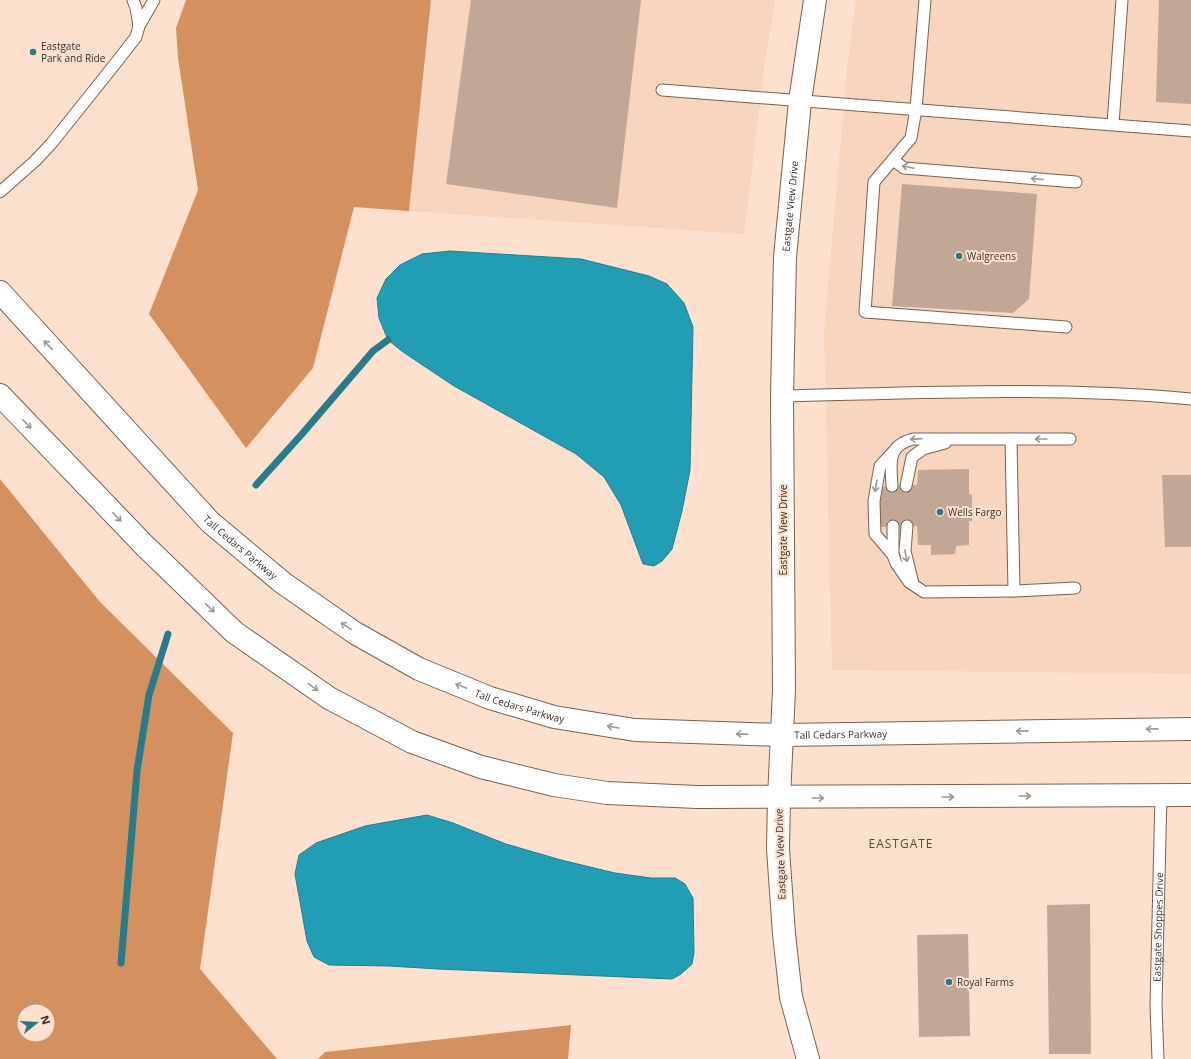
<svg xmlns="http://www.w3.org/2000/svg" width="1191" height="1059" font-family="'Open Sans',sans-serif">
<rect width="100%" height="100%" fill="#fde1ce"/>
<!-- built -->
<g fill="#f7d5be">
<polygon points="431,0 775,0 765,62 744,234 409,211"/>
<polygon points="856,0 1191,0 1191,674 832,670 824,331 848,59"/>
</g>
<!-- forest -->
<g fill="#d5905f" fill-rule="evenodd">
<polygon points="186,0 431,0 409,211 354,207 313,368 246,448 149,314 198,190 178,58 176,28"/>
<path d="M0,479L100,602L233,733L200,969L277,1059H0ZM24,1011H48V1035H24Z"/>
<polygon points="571,1025 568,1059 318,1059 325,1052"/>
</g>
<!-- water -->
<g fill="#219db4" stroke="#287c8a">
<polygon points="450,251 581,259 649,276 667,284 684,303 693,327 690,470 682,511 672,549 662,561 654,566 643,564 621,505 604,477 576,454 454,386 403,352 388,340 379,318 377,298 386,279 400,265 422,254"/>
<polygon points="427,815 453,823 506,844 561,860 615,873 651,878 675,878 685,884 693,898 694,952 692,964 681,974 672,979 438,969 389,966 329,965 314,957 307,941 295,874 299,855 316,843 365,826"/>
</g>
<g fill="none" stroke-linecap="round" stroke-linejoin="round">
<!-- stream -->
<g stroke="#287c8a" stroke-width="7">
<polyline points="256,485 302,434 373,351 388,340"/>
<polyline points="121,963 137,771 149,695 168,634"/>
</g>
</g>
<!-- building -->
<g fill="#c2a796">
<polygon points="471,0 641,0 617,208 446,184"/>
<polygon points="1159,0 1191,0 1191,104 1156,102"/>
<polygon points="902,184 1037,194 1029,299 1013,313 892,306"/>
<polygon points="969,469 969,494 972,495 972,521 969,521 969,545 956,546 955,554 931,555 931,545 918,545 917,526 880,527 880,487 917,485 918,470"/>
<polygon points="1162,475 1191,475 1191,547 1165,547"/>
<polygon points="1090,904 1091,1054 1049,1054 1047,905"/>
<polygon points="968,934 970,1036 919,1037 917,935"/>
</g>
<g fill="none" stroke-linecap="round" stroke-linejoin="round">
<defs>
<g id="lane">
<polyline points="133,0 136,8 139,26"/>
<polyline points="925,0 916,109 911,138 874,182 865,312 1066,327"/>
<polyline points="662,90 1191,131"/>
<polyline points="1113,124 1122,0"/>
<polyline points="893,160 904,168 1076,182"/>
<polyline points="0,192 35,161 51,144 115,64 136,37 139,26 154,0"/>
<path d="M782,396C918,393 1055,386 1191,399"/>
<polyline points="893,452 880,466 874,501 875,534 893,555"/>
<path d="M892,486C891,464 886,446 913,439H1070"/>
<polyline points="906,486 912,457 923,449 945,443"/>
<polyline points="893,526 893,555 896,563 909,582 924,592 1014,591 1011,439"/>
<polyline points="907,526 905,551 913,584"/>
<polyline points="1014,591 1075,588"/>
<path id="s1" d="M1158,1059L1156,1005L1161,795"/>
</g>
<g id="secondary">
<path id="s2" d="M0,292L210,522L283,583L355,633L419,669L490,698L554,717L635,730L781,735L1191,729"/>
<polyline points="0,395 144,545 234,632 329,698 412,742 481,767 554,785 607,793 697,797 1191,795"/>
<path id="s3" d="M808,1059L791,997L784,934L778,849L779,798L784,690L782,396L785,257L800,101L815,0"/>
</g>
</defs>
<!-- lane casing -->
<use href="#lane" stroke="#786050" stroke-width="13"/>
<!-- secondary casing -->
<use href="#secondary" stroke="#786050" stroke-width="24"/>
<!-- lane -->
<use href="#lane" stroke="#fff" stroke-width="11"/>
<!-- secondary -->
<use href="#secondary" stroke="#fff" stroke-width="22"/>
</g>
<!-- one-way arrows -->
<defs><path id="oneway-shaft" d="M-6 0H5M1.5-3L5.5 0L1.5 3" fill="none" stroke-width="1.6" stroke-linecap="round" stroke-linejoin="round"/></defs>
<g stroke="#9c9894">
<use href="#oneway-shaft" transform="translate(908 167) rotate(-168)"/>
<use href="#oneway-shaft" transform="translate(1037 179) rotate(-175)"/>
<use href="#oneway-shaft" transform="translate(48 345) rotate(-133)"/>
<use href="#oneway-shaft" transform="translate(27 424) rotate(46)"/>
<use href="#oneway-shaft" transform="translate(916 439) rotate(176)"/>
<use href="#oneway-shaft" transform="translate(1041 439) rotate(180)"/>
<use href="#oneway-shaft" transform="translate(876 486) rotate(99)"/>
<use href="#oneway-shaft" transform="translate(117 517) rotate(46)"/>
<use href="#oneway-shaft" transform="translate(906 556) rotate(78)"/>
<use href="#oneway-shaft" transform="translate(210 608) rotate(44)"/>
<use href="#oneway-shaft" transform="translate(346 626) rotate(-146)"/>
<use href="#oneway-shaft" transform="translate(461 686) rotate(-158)"/>
<use href="#oneway-shaft" transform="translate(313 687) rotate(35)"/>
<use href="#oneway-shaft" transform="translate(613 727) rotate(-170)"/>
<use href="#oneway-shaft" transform="translate(1152 729) rotate(179)"/>
<use href="#oneway-shaft" transform="translate(1022 731) rotate(179)"/>
<use href="#oneway-shaft" transform="translate(742 734) rotate(-178)"/>
<use href="#oneway-shaft" transform="translate(1025 796)"/>
<use href="#oneway-shaft" transform="translate(948 797)"/>
<use href="#oneway-shaft" transform="translate(818 798)"/>
</g>
<!-- markers -->
<g fill="#307584" stroke="#fde1ce" stroke-width="1.5">
<circle cx="33" cy="52" r="4"/>
<circle cx="959" cy="256" r="4"/>
<circle cx="940" cy="512" r="4"/>
<circle cx="949" cy="982" r="4"/>
</g>
<g text-anchor="middle" stroke-width="4" stroke-linejoin="round" paint-order="stroke">
<!-- poi labels -->
<g font-size="10" fill="#3a3029" stroke="#fde1ce" text-anchor="start">
<text x="41" y="50">Eastgate<tspan x="41" dy="12">Park and Ride</tspan></text>
<text x="967" y="260">Walgreens</text>
<text x="948" y="516">Wells Fargo</text>
<text x="957" y="986">Royal Farms</text>
</g>
<!-- street labels -->
<g font-size="10" fill="#3a3029" stroke="#fde1ce">
<text dy="4" stroke="none"><textPath href="#s3" startOffset="856">Eastgate View Drive</textPath></text>
<text transform="translate(783 530) rotate(-90)" y="4">Eastgate View Drive</text>
<text dy="4" stroke="none"><textPath href="#s2" startOffset="351">Tall Cedars Parkway</textPath></text>
<text dy="4" stroke="none"><textPath href="#s2" startOffset="675">Tall Cedars Parkway</textPath></text>
<text dy="4" stroke="none"><textPath href="#s2" startOffset="999">Tall Cedars Parkway</textPath></text>
<text transform="translate(780 854) rotate(-92)" y="4">Eastgate View Drive</text>
<text dy="4" stroke="none"><textPath href="#s1" startOffset="132">Eastgate Shoppes Drive</textPath></text>
</g>
<!-- quarter labels -->
<g font-size="12" letter-spacing="1" fill="#5e4738" stroke="#fde1ce">
<text x="901" y="848">EASTGATE</text>
</g>
</g>
<!-- north arrow -->
<g transform="translate(36 1023) rotate(72)"><circle r="19" fill="#fde1ce" stroke="#af9a8c"/>
<path d="M0-3L7 15L0 10L-7 15Z" fill="#307584"/>
<text y="-6" font-size="11" font-weight="bold" text-anchor="middle" fill="#3a3029">N</text>
</g>
</svg>
